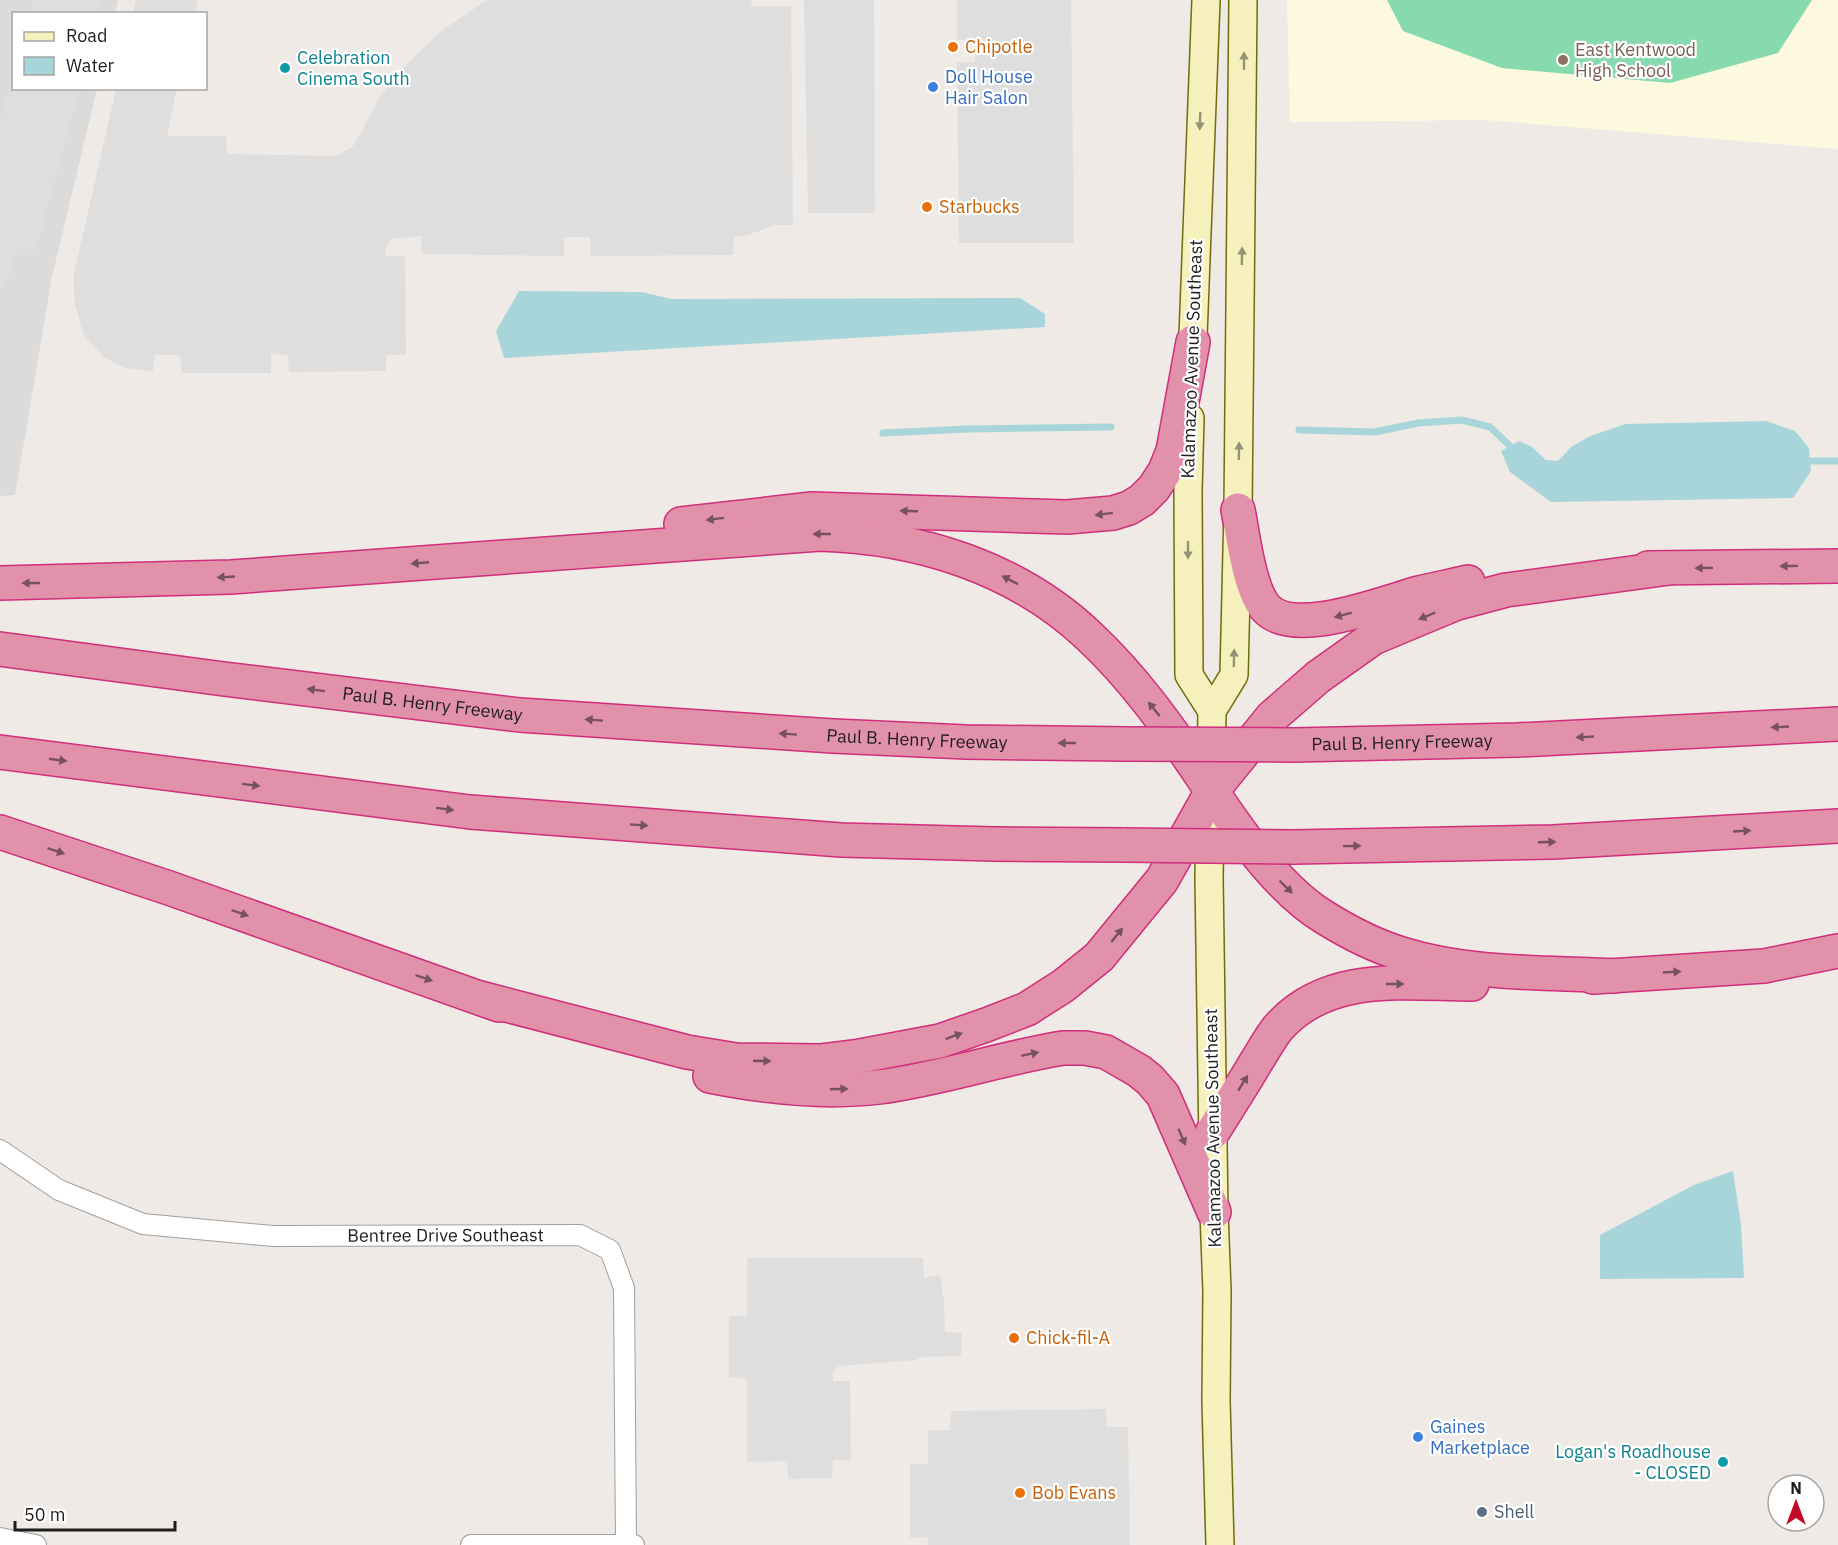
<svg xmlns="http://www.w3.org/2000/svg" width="1838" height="1545" font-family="'IBM Plex Sans',sans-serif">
<rect width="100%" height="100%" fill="#efeae5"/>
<!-- residential -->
<polygon fill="#dcdbdb" points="0,0 118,0 115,13 14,14 14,88 97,89 52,277 15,495 0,496"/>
<!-- education -->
<polygon fill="#fdf9df" points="1287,0 1838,0 1838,149 1485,120 1290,122"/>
<!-- pitch -->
<polygon fill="#87d9ae" points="1387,0 1812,0 1778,53 1670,83 1502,68 1403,31"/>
<!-- parking -->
<g fill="#dedede">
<polygon points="33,0 102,0 99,13 29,13"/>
<polygon points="136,0 198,0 195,13 133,13"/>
<polygon points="487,0 751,0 752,6 791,6 793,225 776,225 744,236 734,236 733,255 591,256 590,237 564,237 564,256 422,254 421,236 391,239 387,246 385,256 405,256 406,355 386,355 386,371 289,372 288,355 271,354 271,373 182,373 180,355 155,355 153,371 125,368 104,357 84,336 75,304 73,278 116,89 177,89 167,136 226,136 227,154 336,156 352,147 358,138 380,96 410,61 441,31"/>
<polygon points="804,0 874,0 875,213 808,213"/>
<polygon points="957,0 1071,0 1074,243 959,243 957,62 975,62 975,40 957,40"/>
<polygon points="13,72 14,88 79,89 36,251 18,248 8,278 0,289 0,122"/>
<polygon points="747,1258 923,1258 924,1278 940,1275 944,1300 945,1332 962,1333 961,1356 922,1357 916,1360 839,1366 833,1372 833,1381 850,1381 851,1460 833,1460 832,1478 788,1479 787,1461 747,1462 747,1379 729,1377 729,1316 747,1316"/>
<polygon points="1106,1409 1107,1427 1128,1427 1130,1545 928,1545 928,1537 910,1538 910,1464 928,1464 928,1430 950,1430 951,1411"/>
</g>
<!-- water -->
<g fill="#a8d5da">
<polygon points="519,291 642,292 671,299 1020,298 1045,314 1045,327 504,358 496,331"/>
<polygon points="1766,421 1795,431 1809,448 1811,471 1793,498 1551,502 1510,472 1501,451 1519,441 1532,447 1546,460 1558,461 1571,447 1588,437 1625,424"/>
<polygon points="1733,1171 1741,1225 1744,1278 1600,1279 1600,1235 1694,1185"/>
</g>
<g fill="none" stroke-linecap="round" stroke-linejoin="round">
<!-- stream -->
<g stroke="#a8d5da" stroke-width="7">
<polyline points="1299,430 1375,432 1418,423 1462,420 1490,427 1510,446"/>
<polyline points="883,433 968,429 1111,427"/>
<polyline points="1810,461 1838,461"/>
</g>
<defs>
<g id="minor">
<path id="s1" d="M0,1150L59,1190L143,1224L273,1236L580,1235L610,1250L624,1288L626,1544"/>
<polyline points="0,1538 36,1545"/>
<polyline points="471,1545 634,1545"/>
</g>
<g id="secondary">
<polyline points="1192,362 1206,0"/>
<polyline points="1190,418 1188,491 1189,675 1212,711"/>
<polyline points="1220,1545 1216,1401 1217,1291 1214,1212 1209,878 1212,711 1234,675 1238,510 1243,0"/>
</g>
<g id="motorway">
<path d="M1238,510C1243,535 1249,588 1265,607C1292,640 1385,602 1419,593C1435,589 1452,586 1468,582"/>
<polyline points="681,524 812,509 1067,517 1113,513 1129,508 1142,500 1154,488 1165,471 1173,451 1193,342"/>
<polyline points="1648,568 1838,566"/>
<path d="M0,583L231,577L820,534C918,537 1016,567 1089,636C1133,677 1168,726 1201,775C1232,822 1276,888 1324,917C1348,932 1375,946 1402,954C1469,975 1544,972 1614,976"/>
<path id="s2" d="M0,649L224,679L520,715L833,736L966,742L1126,744"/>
<path id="s3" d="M1294,745L1517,740L1838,724"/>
<polyline points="0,752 470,812 841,840 994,844 1125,845"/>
<polyline points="0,832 169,888 499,1005"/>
<polyline points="1294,847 1553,842 1838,826"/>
<polyline points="1593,977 1764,966 1838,951"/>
<polyline points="480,998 687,1052 736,1060 820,1061 860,1056 940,1041 986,1025 1027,1009 1063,986 1099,957 1162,880 1212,791 1272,717 1318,677 1373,638 1457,603 1506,590 1669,568"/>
<path d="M710,1076C765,1087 822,1094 879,1087C941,1079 1001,1058 1063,1048H1085L1106,1052L1139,1071L1150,1080L1163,1095L1214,1212"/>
<path d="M1212,1133C1227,1109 1242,1086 1256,1062C1263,1051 1270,1038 1278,1028C1328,971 1405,984 1472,984"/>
</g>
</defs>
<!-- minor casing -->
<use href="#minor" stroke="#9f9f9f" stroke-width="22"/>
<!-- secondary casing -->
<use href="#secondary" stroke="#706c0b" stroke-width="30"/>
<!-- motorway casing -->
<use href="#motorway" stroke="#d02e7c" stroke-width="36"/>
<!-- minor -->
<use href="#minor" stroke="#fff" stroke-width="20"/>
<!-- secondary -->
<use href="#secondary" stroke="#f6f1bc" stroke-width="27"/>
<!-- motorway -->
<use href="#motorway" stroke="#e291ab" stroke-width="33"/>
<defs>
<g id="motorway-bridge">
<polyline points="1126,744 1294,745"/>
<polyline points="1125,845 1294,847"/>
</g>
</defs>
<!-- motorway-bridge casing -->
<use href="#motorway-bridge" stroke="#d02e7c" stroke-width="36" stroke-linecap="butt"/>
<!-- motorway-bridge -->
<use href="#motorway-bridge" stroke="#e291ab" stroke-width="33"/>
</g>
<!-- one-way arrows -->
<defs><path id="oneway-solid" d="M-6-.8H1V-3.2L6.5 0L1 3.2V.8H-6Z" transform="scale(1.5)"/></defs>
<g fill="#959275">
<use href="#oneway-solid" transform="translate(1244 61) rotate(-90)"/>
<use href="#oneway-solid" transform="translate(1200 121) rotate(92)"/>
<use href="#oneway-solid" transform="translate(1242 256) rotate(-89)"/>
<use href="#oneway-solid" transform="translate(1239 451) rotate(-89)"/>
<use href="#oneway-solid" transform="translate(1188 550) rotate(90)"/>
<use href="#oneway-solid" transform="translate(1234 658) rotate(-89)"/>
</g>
<g fill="#76525d">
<use href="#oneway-solid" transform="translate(909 511) rotate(-178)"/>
<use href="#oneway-solid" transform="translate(1104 514) rotate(173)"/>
<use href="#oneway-solid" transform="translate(715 519) rotate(173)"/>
<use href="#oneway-solid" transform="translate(822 534) rotate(180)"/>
<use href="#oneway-solid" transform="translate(420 563) rotate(175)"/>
<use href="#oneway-solid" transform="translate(1789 566) rotate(179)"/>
<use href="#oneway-solid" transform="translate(1704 568) rotate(179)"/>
<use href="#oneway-solid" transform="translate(226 577) rotate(177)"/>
<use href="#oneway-solid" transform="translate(1010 580) rotate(-153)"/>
<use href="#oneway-solid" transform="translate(31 583) rotate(180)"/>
<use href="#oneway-solid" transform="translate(1343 615) rotate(165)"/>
<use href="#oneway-solid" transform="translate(1427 616) rotate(157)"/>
<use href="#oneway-solid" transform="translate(316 690) rotate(-173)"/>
<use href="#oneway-solid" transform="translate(1154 709) rotate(-129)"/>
<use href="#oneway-solid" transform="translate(594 720) rotate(-176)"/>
<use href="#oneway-solid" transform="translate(1780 727) rotate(177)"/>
<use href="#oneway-solid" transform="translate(788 734) rotate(-176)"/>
<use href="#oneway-solid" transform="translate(1585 737) rotate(177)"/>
<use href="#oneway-solid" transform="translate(1067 743) rotate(-180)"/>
<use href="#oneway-solid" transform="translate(58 760) rotate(8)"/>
<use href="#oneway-solid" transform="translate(251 785) rotate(7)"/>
<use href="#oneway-solid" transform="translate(445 809) rotate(7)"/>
<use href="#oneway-solid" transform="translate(639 825) rotate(4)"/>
<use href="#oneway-solid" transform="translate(1742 831) rotate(-3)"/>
<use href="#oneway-solid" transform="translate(1547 842) rotate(-2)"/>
<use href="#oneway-solid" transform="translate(1352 846) rotate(-1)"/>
<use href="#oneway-solid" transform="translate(56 851) rotate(18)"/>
<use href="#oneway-solid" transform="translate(1286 887) rotate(44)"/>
<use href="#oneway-solid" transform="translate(240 913) rotate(19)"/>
<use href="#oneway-solid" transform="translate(1117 935) rotate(-51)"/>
<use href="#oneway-solid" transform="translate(1672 972) rotate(-3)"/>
<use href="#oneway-solid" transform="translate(424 978) rotate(19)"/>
<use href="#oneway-solid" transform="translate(1395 984)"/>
<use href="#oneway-solid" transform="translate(954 1036) rotate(-20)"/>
<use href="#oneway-solid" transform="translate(1030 1054) rotate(-12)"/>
<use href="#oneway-solid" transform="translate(762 1061) rotate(2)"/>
<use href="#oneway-solid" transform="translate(1243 1083) rotate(-58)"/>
<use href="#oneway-solid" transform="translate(839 1089) rotate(-2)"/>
<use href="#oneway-solid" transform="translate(1182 1137) rotate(67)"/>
</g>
<!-- markers -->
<g fill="#e8710a" stroke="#fff" stroke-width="2">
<circle cx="953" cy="47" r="6"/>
<circle cx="927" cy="207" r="6"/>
<circle cx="1014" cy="1338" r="6"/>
<circle cx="1020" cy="1493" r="6"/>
</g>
<circle fill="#8d6e63" stroke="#fff" stroke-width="2" cx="1563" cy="60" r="6"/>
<g fill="#0f9aa8" stroke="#fff" stroke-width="2">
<circle cx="285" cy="68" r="6"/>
<circle cx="1723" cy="1462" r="6"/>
</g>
<g fill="#3f7fe0" stroke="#fff" stroke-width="2">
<circle cx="933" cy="87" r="6"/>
<circle cx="1418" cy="1437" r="6"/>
</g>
<circle fill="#5c6f8a" stroke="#fff" stroke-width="2" cx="1482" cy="1512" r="6"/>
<g text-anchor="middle" stroke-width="4.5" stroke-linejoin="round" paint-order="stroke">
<!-- food labels -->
<g font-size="18" fill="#c56008" stroke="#fff" text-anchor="start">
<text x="965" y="53">Chipotle</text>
<text x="939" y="213">Starbucks</text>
<text x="1026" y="1344">Chick-fil-A</text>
<text x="1032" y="1499">Bob Evans</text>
</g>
<!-- education labels -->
<g font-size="18" fill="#785e54" stroke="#fff" text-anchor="start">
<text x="1575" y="56">East Kentwood<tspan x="1575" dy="21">High School</tspan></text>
</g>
<!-- culture labels -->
<g font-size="18" fill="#0d838f" stroke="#fff" text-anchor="start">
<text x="297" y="64">Celebration<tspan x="297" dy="21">Cinema South</tspan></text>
<text x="1711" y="1458" text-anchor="end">Logan's Roadhouse<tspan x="1711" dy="21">- CLOSED</tspan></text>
</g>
<!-- shop labels -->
<g font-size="18" fill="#366cbe" stroke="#fff" text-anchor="start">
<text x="945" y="83">Doll House<tspan x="945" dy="21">Hair Salon</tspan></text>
<text x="1430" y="1433">Gaines<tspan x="1430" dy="21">Marketplace</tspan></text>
</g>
<!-- street labels -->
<g font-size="18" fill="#1e1e1e" stroke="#fff">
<text transform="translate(1192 359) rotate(-88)" y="6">Kalamazoo Avenue Southeast</text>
<text dy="6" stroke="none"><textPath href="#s2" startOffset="436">Paul B. Henry Freeway</textPath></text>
<text dy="6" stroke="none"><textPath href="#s2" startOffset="922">Paul B. Henry Freeway</textPath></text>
<text dy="6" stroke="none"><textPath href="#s3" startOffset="108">Paul B. Henry Freeway</textPath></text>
<text transform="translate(1213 1128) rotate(-91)" y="6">Kalamazoo Avenue Southeast</text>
<text dy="6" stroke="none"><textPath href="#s1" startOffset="465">Bentree Drive Southeast</textPath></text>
</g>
<!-- service labels -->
<g font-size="18" fill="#4e5e75" stroke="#fff" text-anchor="start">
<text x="1494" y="1518">Shell</text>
</g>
</g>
<!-- legend -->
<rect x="12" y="12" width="195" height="78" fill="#ffffff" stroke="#a5a5a5" stroke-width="1.5"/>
<rect x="24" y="32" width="30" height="9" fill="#f6f1bc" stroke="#a5a5a5" stroke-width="1.5"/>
<text x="66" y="42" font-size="18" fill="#1e1e1e">Road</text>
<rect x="24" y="57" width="30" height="18" fill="#a8d5da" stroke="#a5a5a5" stroke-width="1.5"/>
<text x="66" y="72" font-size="18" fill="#1e1e1e">Water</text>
<!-- north arrow -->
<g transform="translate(1796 1503)"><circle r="28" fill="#ffffff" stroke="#a5a5a5" stroke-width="1.5"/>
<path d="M0-4.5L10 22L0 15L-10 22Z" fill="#c10b25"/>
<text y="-9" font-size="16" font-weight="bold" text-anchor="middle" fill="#1e1e1e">N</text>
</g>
<!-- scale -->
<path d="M15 1521v9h160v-9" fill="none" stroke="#1e1e1e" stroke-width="3"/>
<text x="24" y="1521" font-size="18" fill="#1e1e1e" stroke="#ffffff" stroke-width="4.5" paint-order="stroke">50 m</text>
</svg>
